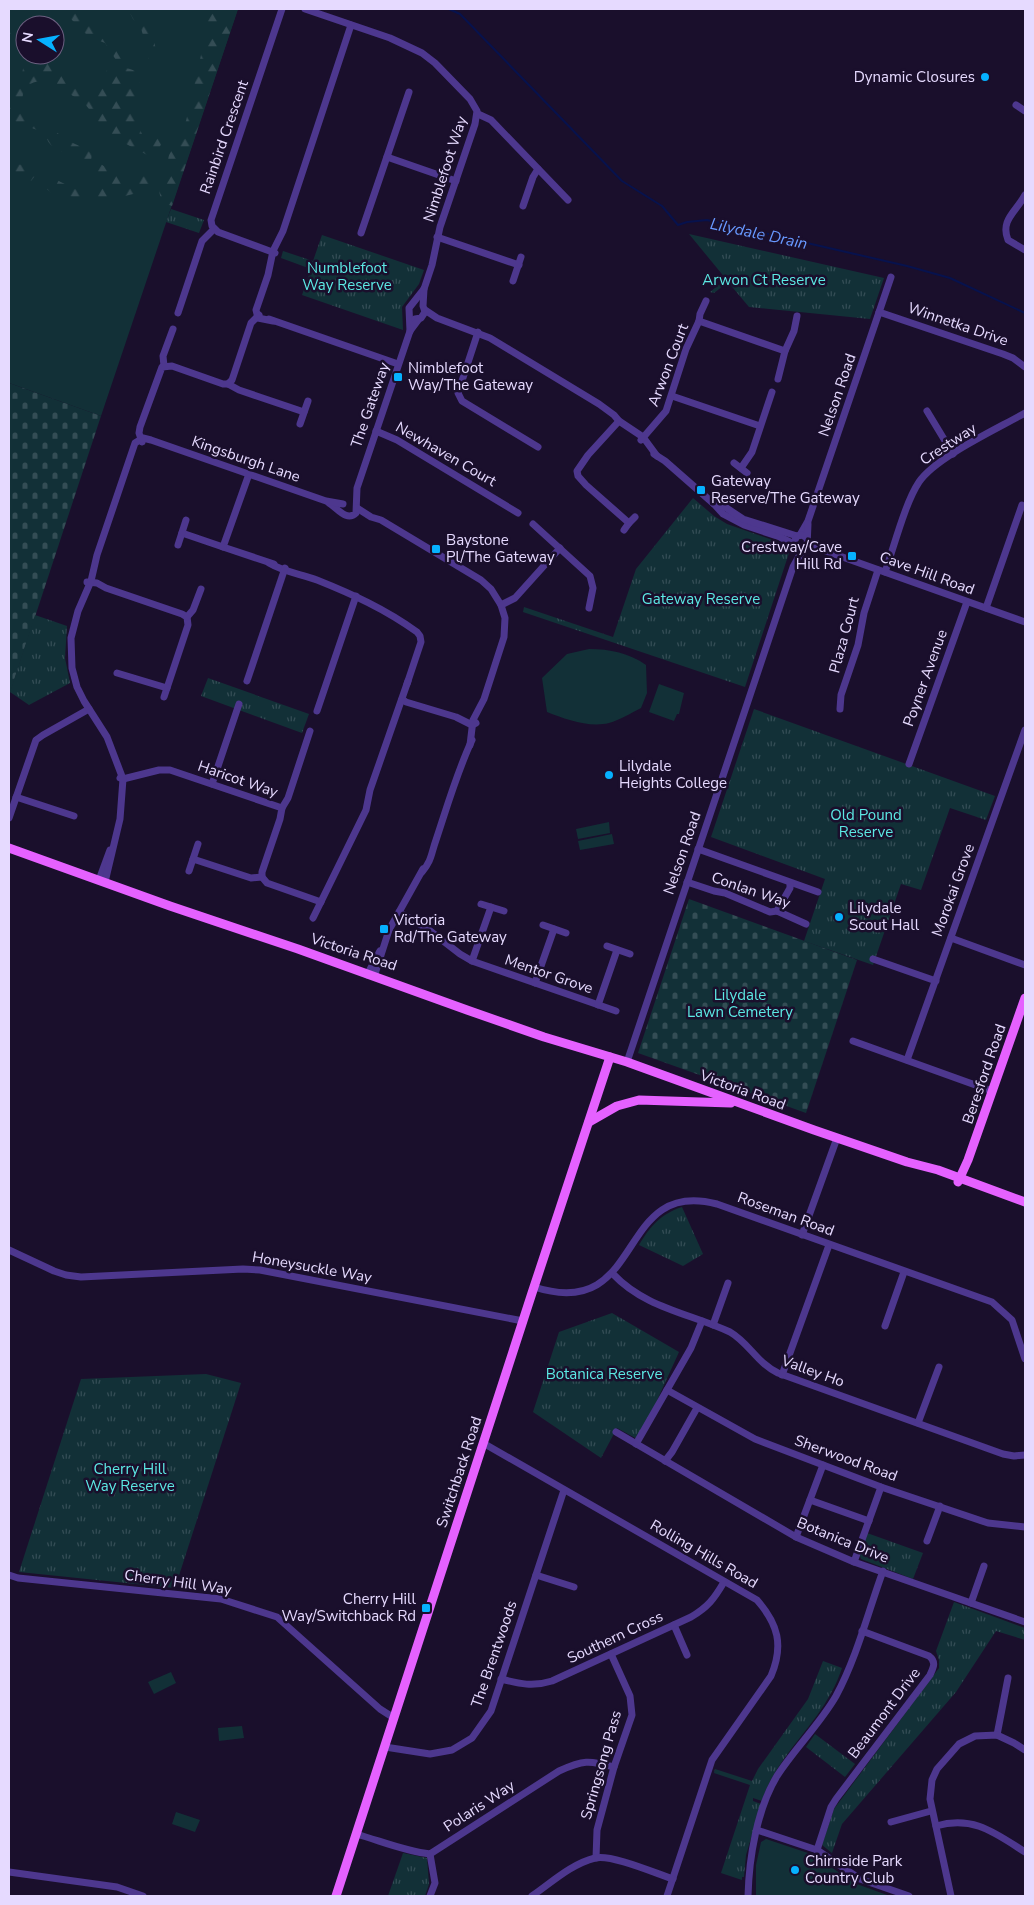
<svg xmlns="http://www.w3.org/2000/svg" width="1034" height="1905" font-family="'Nunito Sans',sans-serif">
<defs>
<pattern id="forest-firs" width="22" height="20" patternUnits="userSpaceOnUse" patternTransform="scale(1.25)"><rect width="22" height="20" fill="#123037"/><path d="M5 1l3.5 6h-7zM16 11l3.5 6h-7z" fill="#344d55"/></pattern>
<pattern id="cemetery-stones" width="16" height="16" patternUnits="userSpaceOnUse" patternTransform="scale(1.25)"><rect width="16" height="16" fill="#123037"/><path d="M2 7V4a2 2 0 0 1 4 0v3zM10 15v-3a2 2 0 0 1 4 0v3z" fill="#344d55"/></pattern>
<pattern id="park-tufts" width="24" height="20" patternUnits="userSpaceOnUse" patternTransform="scale(1.25)"><rect width="24" height="20" fill="#123037"/><path d="M3 7l-1-3M5 7V3M7 7l1-3M15 17l-1-3M17 17v-4M19 17l1-3" fill="none" stroke="#344d55"/></pattern>
</defs>
<rect width="100%" height="100%" fill="#1a0f2c"/>
<!-- green -->
<g fill="#123037" fill-rule="evenodd">
<path d="M9,9H238L101,416L9,383ZM25,25H55V55H25Z"/>
<path d="M589,649C610,649 629,653 646,665L647,693L641,708C631,713 620,720 609,723C589,728 565,719 547,712L542,678L567,654Z"/>
<polygon points="659,684 684,693 679,714 677,714 674,721 649,712"/>
<polygon points="609,822 610,833 578,839 576,829"/>
<polygon points="612,834 614,844 580,850 578,841"/>
<polygon points="171,1672 176,1683 154,1694 148,1682"/>
<polygon points="242,1726 244,1738 219,1741 218,1728"/>
<polygon points="176,1812 200,1820 195,1832 172,1824"/>
<polygon points="766,1839 808,1853 821,1860 854,1883 890,1896 756,1896 756,1865 761,1842"/>
</g>
<!-- forest -->
<g fill="url(#forest-firs)">
<polygon points="61,9 81,9 92,19 108,29 113,36 113,44 122,56 128,67 116,60 105,43 89,37"/>
<path d="M128,9H141C147,21 161,51 155,64C153,68 149,70 146,73L141,70L148,60V52L140,25L133,19Z"/>
<path d="M204,9H238L172,206C162,203 160,199 159,189L155,187L141,192L101,202L51,193L45,187L46,179L51,177C62,182 86,197 96,194L99,187L93,178L89,168L92,162L95,161L113,171L124,174L141,173L149,181L155,180L166,174L169,154L186,121L193,91L207,28L206,14Z"/>
<path d="M9,26L25,41V55H43L58,69L70,85L81,89L97,87L104,78L108,67L111,66C120,68 137,67 141,77C134,97 132,116 142,134L162,138C162,148 156,153 147,155C134,148 119,141 108,131C97,123 92,111 83,102C81,100 76,98 73,96C67,92 61,85 55,83C43,79 27,80 23,94C18,118 43,114 42,132L9,119V90C29,80 27,49 9,39Z"/>
<path d="M51,129C57,132 61,136 66,139C74,145 84,146 92,154L91,160L86,161C74,152 46,153 46,133Z"/>
<polygon points="9,163 30,166 35,170 35,176 31,181 9,182"/>
</g>
<!-- cemetery -->
<g fill="url(#cemetery-stones)">
<polygon points="9,383 101,416 9,696"/>
<polygon points="689,899 857,960 806,1113 638,1053"/>
</g>
<!-- park -->
<g fill="url(#park-tufts)">
<polygon points="171,209 204,220 199,233 166,222"/>
<polygon points="689,234 884,278 870,319 749,307 728,282 714,293 710,292 726,279"/>
<polygon points="322,235 424,270 419,284 402,307 403,330 302,295 311,269 281,258 283,251 313,261"/>
<polygon points="693,498 714,516 727,524 784,544 789,553 745,687 523,612 524,607 613,637 636,569"/>
<polygon points="35,615 67,626 65,658 70,683 29,705 10,692"/>
<polygon points="208,678 309,714 302,733 201,696"/>
<polygon points="754,709 995,796 986,820 950,808 921,890 901,884 873,965 804,941 825,879 711,837"/>
<path d="M682,1207L703,1254L683,1266L639,1245C650,1226 661,1214 682,1207Z"/>
<polygon points="612,1313 679,1352 639,1440 617,1428 601,1458 533,1412 559,1332"/>
<polygon points="206,1374 241,1383 175,1588 19,1572 81,1379"/>
<polygon points="867,1533 923,1553 913,1579 861,1559 860,1556"/>
<polygon points="954,1602 1025,1628 1025,1640 996,1631 956,1692 842,1824 832,1853 822,1845 834,1809 939,1668 939,1660 936,1651"/>
<path d="M823,1661L842,1668C839,1676 836,1685 831,1693C811,1731 775,1759 762,1801L753,1798V1801L761,1804L746,1855L744,1877H742V1880L721,1873L750,1785L714,1773L715,1769L752,1781L758,1769L808,1699Z"/>
<polygon points="815,1734 855,1764 845,1777 806,1747"/>
<polygon points="403,1853 427,1858 429,1884 425,1896 388,1896"/>
</g>
<g fill="none" stroke-linecap="round" stroke-linejoin="round">
<!-- stream -->
<polyline stroke="#07124d" stroke-width="2" points="449,9 460,14 622,181 662,206 678,225 687,222 707,220 907,266 950,278 1025,313"/>
<!-- minor -->
<g stroke="#4d378e" stroke-width="7">
<polyline points="305,9 390,38 422,53 435,63 470,99 477,111 475,124 440,227 432,265 424,289 409,308 410,331"/>
<polyline points="1016,105 1025,111"/>
<polyline points="478,114 491,120 568,200"/>
<polyline points="387,157 456,181"/>
<path d="M1025,195C1016,212 1000,220 1008,240L1025,250"/>
<polyline points="523,206 533,177 538,169"/>
<polyline points="361,233 409,92"/>
<polyline points="437,237 519,265"/>
<polyline points="275,253 218,232 212,226 211,220 282,9"/>
<polyline points="513,281 521,257"/>
<polyline points="425,310 437,318 490,338 599,404 614,415 619,421 643,437 657,456"/>
<polyline points="879,312 1003,354 1013,358 1025,367"/>
<polyline points="178,313 202,241 214,229"/>
<polyline points="269,319 398,364"/>
<polyline points="415,319 421,318 425,312 423,306 424,289"/>
<polyline points="273,321 258,318 256,310 268,275 273,251 283,231 351,25"/>
<polyline points="699,321 785,351"/>
<polyline points="478,332 458,393 462,401 538,447"/>
<polyline points="164,366 163,356 173,329"/>
<polyline points="778,379 785,351 794,331 797,316"/>
<polyline points="228,384 239,390 304,412"/>
<polyline points="672,396 760,426"/>
<polyline points="927,411 953,454"/>
<polyline points="619,421 588,455 577,471 578,476 586,485 629,523 624,530"/>
<polyline points="300,424 308,401"/>
<polyline points="376,431 397,440 518,513"/>
<polyline points="641,440 666,411 686,349 699,321 700,314 706,301"/>
<polyline points="142,442 139,433 140,427 162,367 172,366 223,384 228,384 232,380 251,323 259,315"/>
<polyline points="654,454 665,461 714,504 723,514 744,525 780,537 794,544"/>
<polyline points="734,463 747,473"/>
<polyline points="741,468 752,452 772,392"/>
<polyline points="249,474 223,547 274,564"/>
<path d="M329,503C338,509 347,522 356,513L357,488L410,331L419,319"/>
<polyline points="714,504 725,507 743,519 797,536"/>
<polyline points="357,508 371,517 381,520 481,580 491,589 501,605 505,618 504,637 484,699 473,720 470,745"/>
<polyline points="629,523 635,517"/>
<polyline points="533,524 590,576 593,588 589,608"/>
<polyline points="182,533 223,547"/>
<polyline points="800,535 808,521 891,277"/>
<polyline points="807,538 802,535 797,536 794,542 795,547 801,550 807,546 808,524"/>
<polyline points="808,542 820,549 1025,622"/>
<polyline points="178,545 186,520"/>
<path d="M269,563C284,572 301,574 317,580C352,594 385,609 417,632L420,636L421,642L407,684"/>
<path d="M885,572C894,547 905,503 919,482C936,457 997,429 1025,413"/>
<polyline points="87,582 97,583 106,588 182,614 187,617 188,625 164,697"/>
<polyline points="501,605 515,598 560,548"/>
<polyline points="986,608 1022,505"/>
<polyline points="187,617 193,610 201,589"/>
<polyline points="117,673 167,688"/>
<polyline points="247,681 285,568"/>
<polyline points="402,699 406,702 456,717 472,725 476,723"/>
<polyline points="840,709 841,695 858,645 864,613 878,570"/>
<polyline points="317,711 356,596"/>
<polyline points="909,764 967,602"/>
<polyline points="120,778 123,779 159,770 170,770 282,808 280,819 262,872 262,877 267,883 321,902"/>
<polyline points="212,784 239,704"/>
<polyline points="16,797 74,816"/>
<polyline points="282,808 288,798 310,731"/>
<polyline points="9,818 36,740 43,735 89,709"/>
<polyline points="698,849 818,892"/>
<polyline points="193,859 251,878 262,877"/>
<polyline points="189,871 198,844"/>
<path d="M422,872C432,860 431,854 436,840C447,807 457,772 472,740"/>
<polyline points="99,880 110,850"/>
<polyline points="105,882 120,819 123,779 107,737 84,701 77,687 72,668 71,638 78,611 91,581 97,555 135,443 143,438 151,440 326,501 343,504"/>
<polyline points="687,882 714,891 725,893 770,912 777,911 806,924"/>
<polyline points="481,904 504,911"/>
<polyline points="777,911 790,888 790,884"/>
<polyline points="399,912 429,930 460,954 472,961 616,1011"/>
<polyline points="313,918 366,810 370,790 408,681"/>
<polyline points="543,925 566,933"/>
<polyline points="951,938 1025,965"/>
<polyline points="607,946 630,954"/>
<polyline points="873,959 936,981"/>
<polyline points="472,961 491,907"/>
<polyline points="367,975 380,951"/>
<polyline points="374,977 389,930 423,869"/>
<polyline points="535,983 554,929"/>
<polyline points="598,1005 617,950"/>
<polyline points="853,1041 992,1091"/>
<polyline points="907,1060 1025,730"/>
<polyline points="627,1062 793,567 803,549"/>
<polyline points="802,1235 837,1138"/>
<polyline points="9,1250 54,1271 66,1275 81,1277 243,1269 260,1270 523,1321"/>
<path d="M613,1274C645,1308 689,1313 730,1332C749,1343 757,1363 778,1373L1003,1454L1014,1456L1025,1455"/>
<path d="M534,1287C647,1323 614,1177 717,1204L992,1302L1012,1320L1025,1359"/>
<polyline points="713,1325 728,1283"/>
<polyline points="885,1326 904,1272"/>
<polyline points="782,1375 829,1245"/>
<polyline points="667,1390 755,1439 881,1487 988,1523 1025,1527"/>
<polyline points="918,1423 939,1367"/>
<polyline points="616,1432 796,1537 854,1562 1025,1622"/>
<path d="M483,1443L757,1600C778,1624 784,1645 771,1676L712,1760L667,1896"/>
<polyline points="636,1444 691,1348 702,1321"/>
<polyline points="665,1461 672,1452 697,1408"/>
<polyline points="810,1500 869,1521"/>
<polyline points="796,1537 823,1465"/>
<polyline points="927,1541 940,1506"/>
<polyline points="854,1562 881,1487"/>
<polyline points="9,1575 18,1578 221,1599 277,1617 380,1709 394,1718"/>
<polyline points="536,1575 574,1587"/>
<polyline points="971,1603 984,1566"/>
<polyline points="674,1625 687,1655"/>
<path d="M501,1679C520,1684 533,1687 552,1681L691,1617C708,1607 714,1599 724,1582"/>
<polyline points="997,1735 1008,1678"/>
<polyline points="385,1747 430,1754 452,1750 472,1738 491,1711 564,1490"/>
<polyline points="891,1822 931,1811"/>
<path d="M936,1826C973,1815 995,1833 1025,1852"/>
<polyline points="757,1830 817,1850 860,1879 909,1896"/>
<path d="M356,1834C381,1841 404,1851 430,1854L559,1771C583,1760 589,1760 614,1767"/>
<path d="M817,1850L831,1807L836,1799L930,1675C933,1668 937,1662 929,1656L862,1631"/>
<polyline points="430,1854 435,1883 430,1896"/>
<polyline points="596,1858 597,1830 614,1767 632,1715 630,1696 611,1654"/>
<polyline points="9,1872 117,1887 143,1896"/>
<path d="M532,1896C551,1883 571,1864 595,1858C611,1854 655,1873 673,1879"/>
<path d="M748,1896C749,1858 757,1809 777,1776C795,1748 820,1724 836,1696C857,1657 868,1612 883,1571"/>
<polyline points="951,1896 930,1799 932,1780 937,1769 959,1744 975,1736 997,1735 1014,1743 1025,1750"/>
</g>
<!-- major -->
<g stroke="#e561ff" stroke-width="9">
<polyline points="9,848 170,906 298,949 467,1010 544,1037 627,1062 814,1130 907,1162 938,1170 1025,1202"/>
<polyline points="589,1122 617,1106 639,1100 731,1103"/>
<polyline points="958,1182 968,1160 1025,998"/>
<polyline points="336,1896 532,1293 610,1057"/>
</g>
</g>
<!-- markers -->
<g fill="#06b1ff" stroke="#1a0f2c" stroke-width="2">
<circle cx="985" cy="77" r="5"/>
<rect x="393" y="372" width="10" height="10" rx="2.5"/>
<rect x="696" y="485" width="10" height="10" rx="2.5"/>
<rect x="431" y="544" width="10" height="10" rx="2.5"/>
<rect x="847" y="551" width="10" height="10" rx="2.5"/>
<circle cx="609" cy="775" r="5"/>
<circle cx="839" cy="917" r="5"/>
<rect x="379" y="924" width="10" height="10" rx="2.5"/>
<rect x="421" y="1603" width="10" height="10" rx="2.5"/>
<circle cx="795" cy="1870" r="5"/>
</g>
<g text-anchor="middle" stroke-width="5" stroke-linejoin="round" paint-order="stroke">
<!-- poi labels -->
<g font-size="15" fill="#e6daff" stroke="#1a0f2c" text-anchor="start">
<text x="975" y="82" text-anchor="end">Dynamic Closures</text>
<text x="408" y="373">Nimblefoot<tspan x="408" dy="17">Way/The Gateway</tspan></text>
<text x="711" y="486">Gateway<tspan x="711" dy="17">Reserve/The Gateway</tspan></text>
<text x="446" y="545">Baystone<tspan x="446" dy="17">Pl/The Gateway</tspan></text>
<text x="842" y="552" text-anchor="end">Crestway/Cave<tspan x="842" dy="17">Hill Rd</tspan></text>
<text x="619" y="771">Lilydale<tspan x="619" dy="17">Heights College</tspan></text>
<text x="849" y="913">Lilydale<tspan x="849" dy="17">Scout Hall</tspan></text>
<text x="394" y="925">Victoria<tspan x="394" dy="17">Rd/The Gateway</tspan></text>
<text x="416" y="1604" text-anchor="end">Cherry Hill<tspan x="416" dy="17">Way/Switchback Rd</tspan></text>
<text x="805" y="1866">Chirnside Park<tspan x="805" dy="17">Country Club</tspan></text>
</g>
<!-- street labels -->
<g font-size="15" fill="#e6daff" stroke="#1a0f2c">
<text transform="translate(224 137) rotate(-71)" y="5">Rainbird Crescent</text>
<text transform="translate(445 169) rotate(-72)" y="5">Nimblefoot Way</text>
<text transform="translate(958 324) rotate(19)" y="5">Winnetka Drive</text>
<text transform="translate(668 365) rotate(-69)" y="5">Arwon Court</text>
<text transform="translate(837 395) rotate(-71)" y="5">Nelson Road</text>
<text transform="translate(370 405) rotate(-71)" y="5">The Gateway</text>
<text transform="translate(948 444) rotate(-33)" y="5">Crestway</text>
<text transform="translate(446 454) rotate(30)" y="5">Newhaven Court</text>
<text transform="translate(246 459) rotate(19)" y="5">Kingsburgh Lane</text>
<text transform="translate(927 573) rotate(20)" y="5">Cave Hill Road</text>
<text transform="translate(844 635) rotate(-75)" y="5">Plaza Court</text>
<text transform="translate(925 678) rotate(-70)" y="5">Poyner Avenue</text>
<text transform="translate(238 779) rotate(19)" y="5">Haricot Way</text>
<text transform="translate(682 853) rotate(-71)" y="5">Nelson Road</text>
<text transform="translate(751 890) rotate(19)" y="5">Conlan Way</text>
<text transform="translate(953 890) rotate(-70)" y="5">Morokai Grove</text>
<text transform="translate(354 952) rotate(18)" y="5">Victoria Road</text>
<text transform="translate(549 974) rotate(19)" y="5">Mentor Grove</text>
<text transform="translate(984 1074) rotate(-71)" y="5">Beresford Road</text>
<text transform="translate(743 1090) rotate(20)" y="5">Victoria Road</text>
<text transform="translate(786 1214) rotate(20)" y="5">Roseman Road</text>
<text transform="translate(312 1267) rotate(10)" y="5">Honeysuckle Way</text>
<text transform="translate(813 1371) rotate(20)" y="5">Valley Ho</text>
<text transform="translate(846 1458) rotate(20)" y="5">Sherwood Road</text>
<text transform="translate(459 1472) rotate(-72)" y="5">Switchback Road</text>
<text transform="translate(843 1540) rotate(22)" y="5">Botanica Drive</text>
<text transform="translate(704 1554) rotate(30)" y="5">Rolling Hills Road</text>
<text transform="translate(178 1582) rotate(8)" y="5">Cherry Hill Way</text>
<text transform="translate(615 1637) rotate(-25)" y="5">Southern Cross</text>
<text transform="translate(494 1654) rotate(-71)" y="5">The Brentwoods</text>
<text transform="translate(884 1713) rotate(-53)" y="5">Beaumont Drive</text>
<text transform="translate(601 1765) rotate(-74)" y="5">Springsong Pass</text>
<text transform="translate(479 1806) rotate(-33)" y="5">Polaris Way</text>
</g>
<!-- park labels -->
<g font-size="15" fill="#5ce9e4" stroke="#1a0f2c">
<text x="347" y="273">Numblefoot<tspan x="347" dy="17">Way Reserve</tspan></text>
<text x="764" y="285">Arwon Ct Reserve</text>
<text x="701" y="604">Gateway Reserve</text>
<text x="866" y="820">Old Pound<tspan x="866" dy="17">Reserve</tspan></text>
<text x="740" y="1000">Lilydale<tspan x="740" dy="17">Lawn Cemetery</tspan></text>
<text x="604" y="1379">Botanica Reserve</text>
<text x="130" y="1474">Cherry Hill<tspan x="130" dy="17">Way Reserve</tspan></text>
</g>
<!-- water labels -->
<g font-size="16" font-style="italic" fill="#6899ff" stroke="#1a0f2c">
<text transform="translate(759 233) rotate(12)" y="6">Lilydale Drain</text>
</g>
</g>
<!-- border -->
<rect width="1034" height="1905" fill="none" stroke="#e6daff" stroke-width="20"/>
<!-- north arrow -->
<g transform="translate(40 40) rotate(281)"><circle r="24" fill="#1a0f2c" stroke="#6c6080"/>
<path d="M0-4L9 19L0 12L-9 19Z" fill="#06b1ff"/>
<text y="-8" font-size="14" font-weight="bold" text-anchor="middle" fill="#e6daff">N</text>
</g>
</svg>
